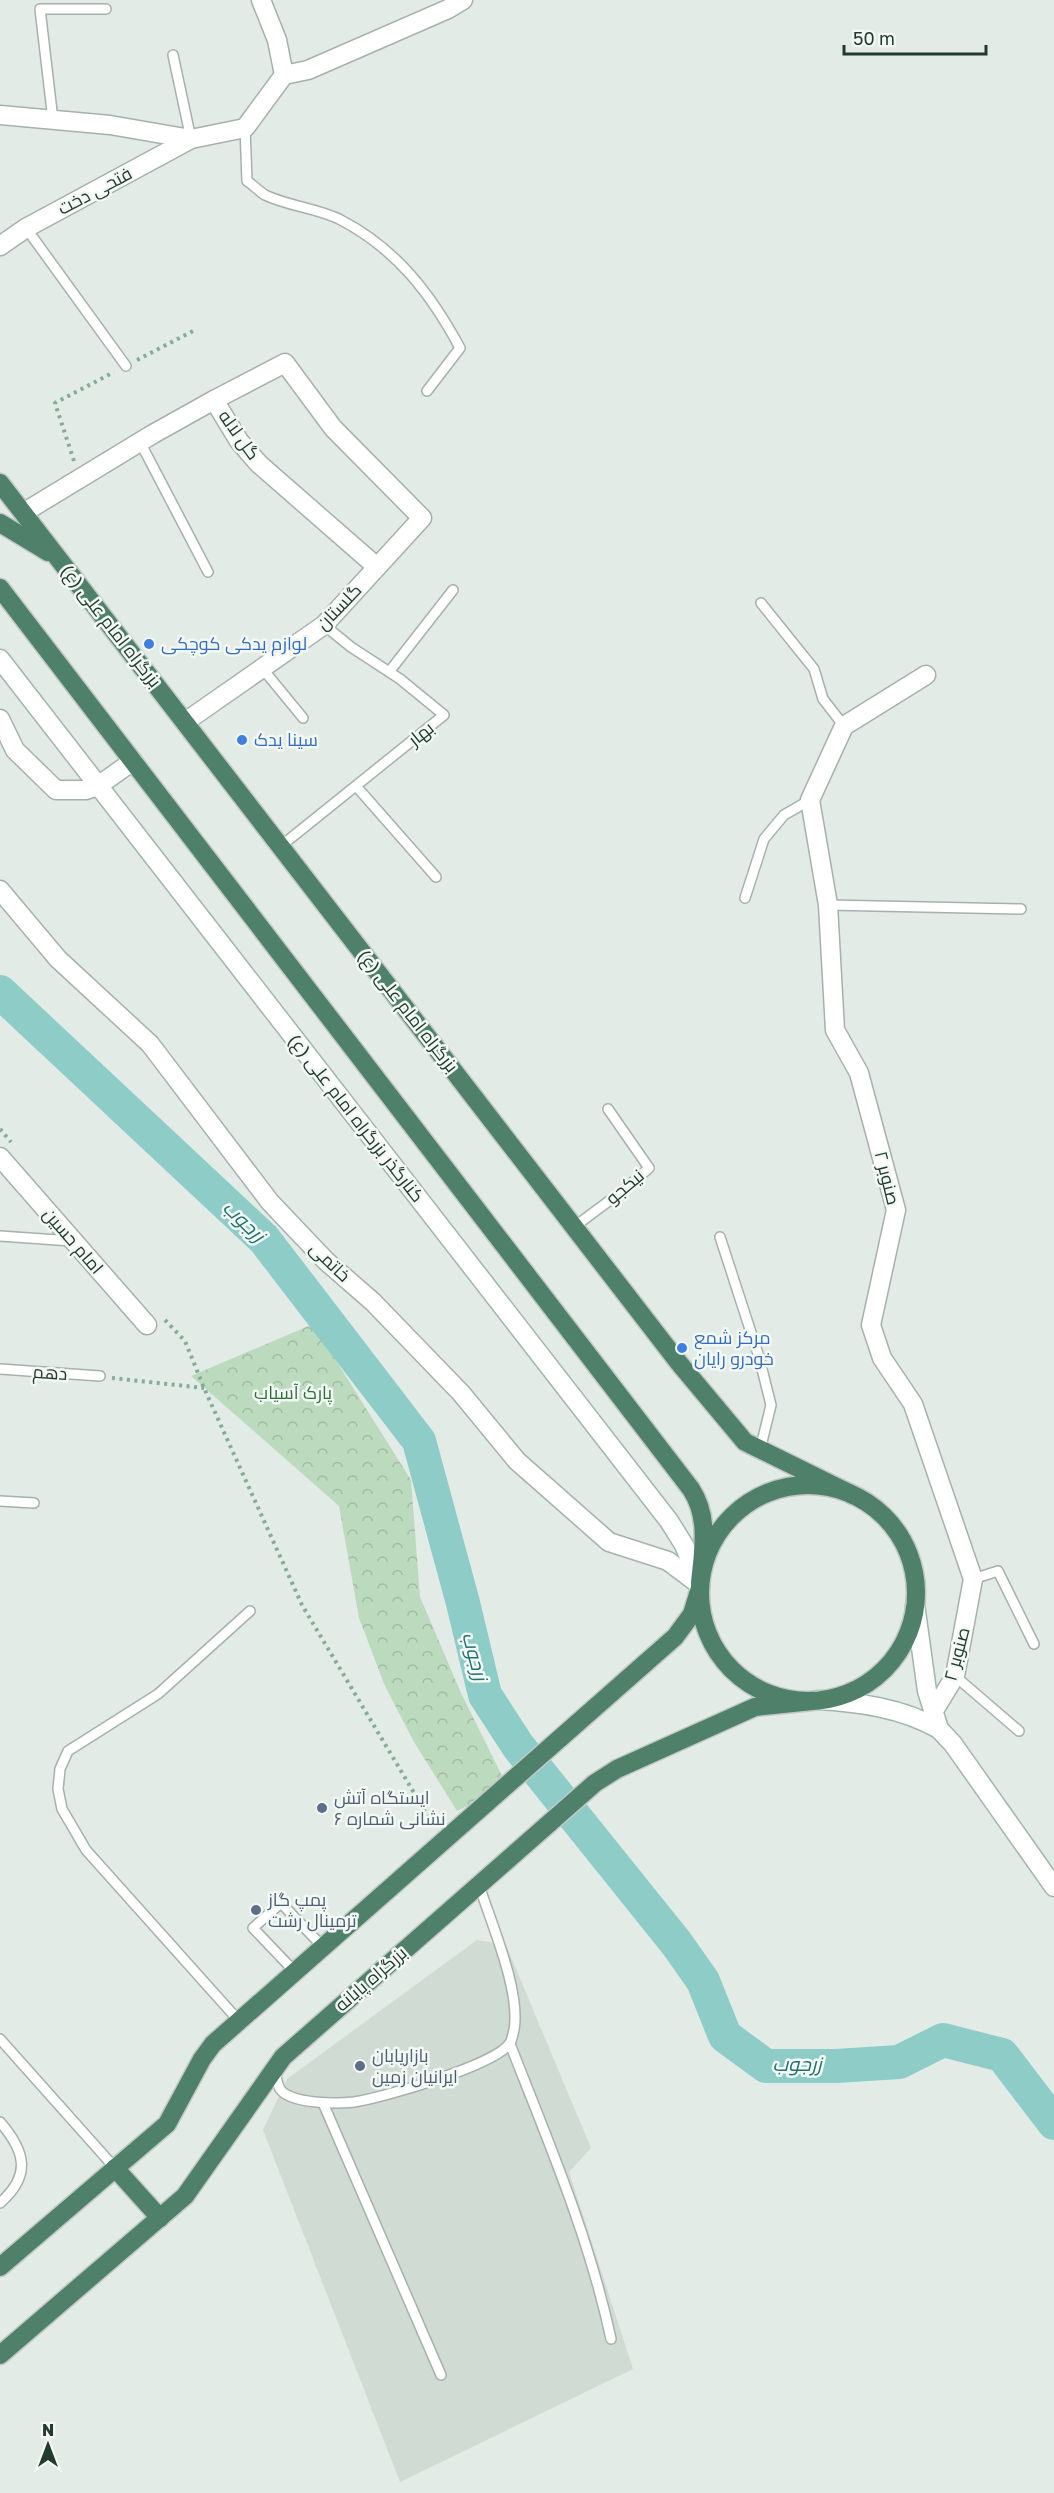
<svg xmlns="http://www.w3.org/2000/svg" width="1054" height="2493" font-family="'Golos Text',Cairo,sans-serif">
<defs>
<pattern id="park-crowns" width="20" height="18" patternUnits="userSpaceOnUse" patternTransform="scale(1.5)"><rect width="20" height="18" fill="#bcdabe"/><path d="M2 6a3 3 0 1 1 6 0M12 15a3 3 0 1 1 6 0" fill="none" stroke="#a1bca4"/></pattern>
</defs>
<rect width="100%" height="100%" fill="#e2ebe5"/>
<!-- built -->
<polygon fill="#d0dbd4" points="477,1940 506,1945 591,2148 569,2172 633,2369 400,2482 263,2130 287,2079"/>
<!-- park -->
<polygon fill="url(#park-crowns)" points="313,1324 411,1480 420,1597 461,1693 507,1786 457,1811 414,1742 385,1686 359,1618 339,1506 191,1376"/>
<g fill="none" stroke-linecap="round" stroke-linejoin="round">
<!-- river -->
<polyline stroke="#8eccc8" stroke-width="34" points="0,992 264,1239 419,1441 463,1603 485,1695 518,1746 677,1944 703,1981 725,2036 766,2066 836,2066 899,2062 943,2040 1002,2055 1054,2123"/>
<defs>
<g id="service">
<polyline points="173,55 191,139"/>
<polyline points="53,120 40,9 106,9"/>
<path d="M245,128L247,181C253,185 259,191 265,195C288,206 316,208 339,219C396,248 431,294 460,348L427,391"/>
<polyline points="26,228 126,366"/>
<polyline points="140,442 208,572"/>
<polyline points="761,603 814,669 823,699 844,726"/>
<polyline points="262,668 303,718"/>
<polyline points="389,672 453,590"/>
<polyline points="356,786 436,877"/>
<polyline points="281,846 444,715 400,679 351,647 324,625"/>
<polyline points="745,898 764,839 784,815 810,800"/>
<polyline points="828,905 1021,909"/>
<polyline points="574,1227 625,1189 649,1168 608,1109"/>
<polyline points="0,1236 72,1241"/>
<polyline points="720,1237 759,1357 771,1405 760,1450"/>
<polyline points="0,1369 100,1376"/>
<polyline points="0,1501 34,1503"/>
<polyline points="973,1579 998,1571 1034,1644"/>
<polyline points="955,1676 1019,1731"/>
<polyline points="295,1972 253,1928 281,1903 323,1947"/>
<polyline points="239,2021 86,1850 62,1809 58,1789 60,1769 68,1751 158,1694 250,1611"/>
<polyline points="0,2039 115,2168"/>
<path d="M510,2044C548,2141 589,2236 611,2339"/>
<path d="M275,2071C276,2076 277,2084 280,2089C290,2104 337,2104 354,2102C382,2098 496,2065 510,2043C512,2040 513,2033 514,2030C521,1991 491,1923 479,1885"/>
<polyline points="323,2103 441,2375"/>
<path d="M0,2122C25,2151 32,2175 0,2203"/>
</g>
<g id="minor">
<polyline points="284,75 308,70 448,9 463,0"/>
<polyline points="0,115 110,125 191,139 245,128 284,75 277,40 261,0"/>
<polyline points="0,246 26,228 191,139"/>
<polyline points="23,513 153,434 214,400 239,441 259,464 377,567"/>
<polyline points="926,675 844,726 810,800 828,905 835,1030 859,1073 896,1210 871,1325 882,1358 913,1404 973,1579 955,1676 933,1712"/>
<polyline points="0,719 15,750 56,790 86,790 98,786"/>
<polyline points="185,722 324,625 422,518 333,428 285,363 214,400"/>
<polyline points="0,890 58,959 150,1044 270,1202 326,1261 373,1302 461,1393 517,1461 609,1542 668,1561 700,1585"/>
<polyline points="0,1157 147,1325"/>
</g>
<g id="secondary">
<polyline points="0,659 669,1521 684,1545 700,1583"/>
<polyline points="98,786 133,761"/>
<path d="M817,1700C858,1702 902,1708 939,1729L927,1691L915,1604"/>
<polyline points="939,1729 953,1744 1054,1887"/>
</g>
<g id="trunk">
<polyline points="0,483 679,1363 745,1442 853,1495"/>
<polyline points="0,523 48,552"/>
<path d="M0,588L691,1489C710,1518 703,1551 700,1583"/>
<circle cx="808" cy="1593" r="108"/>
<polyline points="115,2168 160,2218"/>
<polyline points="0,2267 167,2124 202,2059 213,2044 675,1637 692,1614 700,1588"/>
<polyline points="0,2355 185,2196 283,2057 595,1783 617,1769 755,1707 812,1701"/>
</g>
</defs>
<!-- service casing -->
<use href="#service" stroke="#a5b2ab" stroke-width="12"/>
<!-- minor casing -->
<use href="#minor" stroke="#a5b2ab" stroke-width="21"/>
<!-- secondary casing -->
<use href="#secondary" stroke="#a1b6aa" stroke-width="21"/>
<!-- trunk casing -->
<use href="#trunk" stroke="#c1c8c5" stroke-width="21"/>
<!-- path -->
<g stroke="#85ac97" stroke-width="4" stroke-dasharray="3 4.5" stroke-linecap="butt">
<polyline points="137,360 193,331"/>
<polyline points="74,461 55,403 114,372"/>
<polyline points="0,1129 11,1142"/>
<polyline points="165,1320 185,1341 204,1388 302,1605 435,1828"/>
<polyline points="112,1378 204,1388"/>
</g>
<!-- service -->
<use href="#service" stroke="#fff" stroke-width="9"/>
<!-- minor -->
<use href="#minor" stroke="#fff" stroke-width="18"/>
<!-- secondary -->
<use href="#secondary" stroke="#fff" stroke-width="18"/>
<!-- trunk -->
<use href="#trunk" stroke="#4e806a" stroke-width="18"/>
</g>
<!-- markers -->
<g fill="#3f7fe0" stroke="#f2f8f4" stroke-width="2">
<circle cx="149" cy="644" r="6"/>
<circle cx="242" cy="740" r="6"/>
<circle cx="682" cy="1348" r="6"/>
</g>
<g fill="#5c6f8a" stroke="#f2f8f4" stroke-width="2">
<circle cx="322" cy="1808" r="6"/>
<circle cx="256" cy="1910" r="6"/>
<circle cx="360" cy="2066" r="6"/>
</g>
<g text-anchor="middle" stroke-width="5" stroke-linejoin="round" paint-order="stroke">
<!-- street labels -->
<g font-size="18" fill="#233a2f" stroke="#f2f8f4">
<text transform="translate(95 191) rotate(-28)" y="6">فتحی دخت</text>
<text transform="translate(239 435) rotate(54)" y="6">گل لاله</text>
<text transform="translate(339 607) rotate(-46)" y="6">گلستان</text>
<text transform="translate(111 626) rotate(52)" y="6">بزرگراه امام علی (ع)</text>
<text transform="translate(421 734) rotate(-39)" y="6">بهار</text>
<text transform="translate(408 1011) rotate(52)" y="6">بزرگراه امام علی (ع)</text>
<text transform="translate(356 1118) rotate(52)" y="6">کنارگذر بزرگراه امام علی (ع)</text>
<text transform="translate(887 1178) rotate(76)" y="6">صنوبر ۲</text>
<text transform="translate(625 1187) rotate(-40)" y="6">نیکجو</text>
<text transform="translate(73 1241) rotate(49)" y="6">امام حسین</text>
<text transform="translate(330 1262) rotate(44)" y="6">خاتمی</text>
<text transform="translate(50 1373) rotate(4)" y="6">دهم</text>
<text transform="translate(957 1654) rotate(-75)" y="6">صنوبر ۲</text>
<text transform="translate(371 1979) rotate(-41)" y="6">بزرگراه پایانه</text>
</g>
<!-- shop labels -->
<g font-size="18" fill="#366cbe" stroke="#f2f8f4" text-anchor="start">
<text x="161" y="650">لوازم یدکی کوچکی</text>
<text x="254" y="746">سینا یدک</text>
<text x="694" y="1344">مرکز شمع<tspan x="694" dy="21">خودرو رایان</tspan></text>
</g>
<!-- park labels -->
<g font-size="18" fill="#316e3c" stroke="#f2f8f4">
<text x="293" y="1399">پارک آسیاب</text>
</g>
<!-- service labels -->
<g font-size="18" fill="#4e5e75" stroke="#f2f8f4" text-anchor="start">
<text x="334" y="1804">ایستگاه آتش<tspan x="334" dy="21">نشانی شماره ۶</tspan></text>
<text x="268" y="1906">پمپ گاز<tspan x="268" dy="21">ترمینال رشت</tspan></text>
<text x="372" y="2062">بازاریابان<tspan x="372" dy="21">ایرانیان زمین</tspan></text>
</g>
<!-- water labels -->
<g font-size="20" font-style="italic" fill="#22716e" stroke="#f2f8f4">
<text transform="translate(244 1221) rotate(44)" y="7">زرجوب</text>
<text transform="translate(475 1656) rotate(75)" y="7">زرجوب</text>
<text x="797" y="2071">زرجوب</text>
</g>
</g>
<!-- north arrow -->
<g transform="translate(48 2445)" stroke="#f2f8f4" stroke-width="4.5" paint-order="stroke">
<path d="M0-4.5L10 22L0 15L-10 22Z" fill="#233a2f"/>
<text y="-9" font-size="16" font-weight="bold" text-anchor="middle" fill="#233a2f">N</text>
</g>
<!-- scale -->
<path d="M844 45v9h142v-9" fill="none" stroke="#233a2f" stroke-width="3"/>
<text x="853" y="45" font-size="18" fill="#233a2f" stroke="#f2f8f4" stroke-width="4.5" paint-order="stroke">50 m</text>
</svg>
